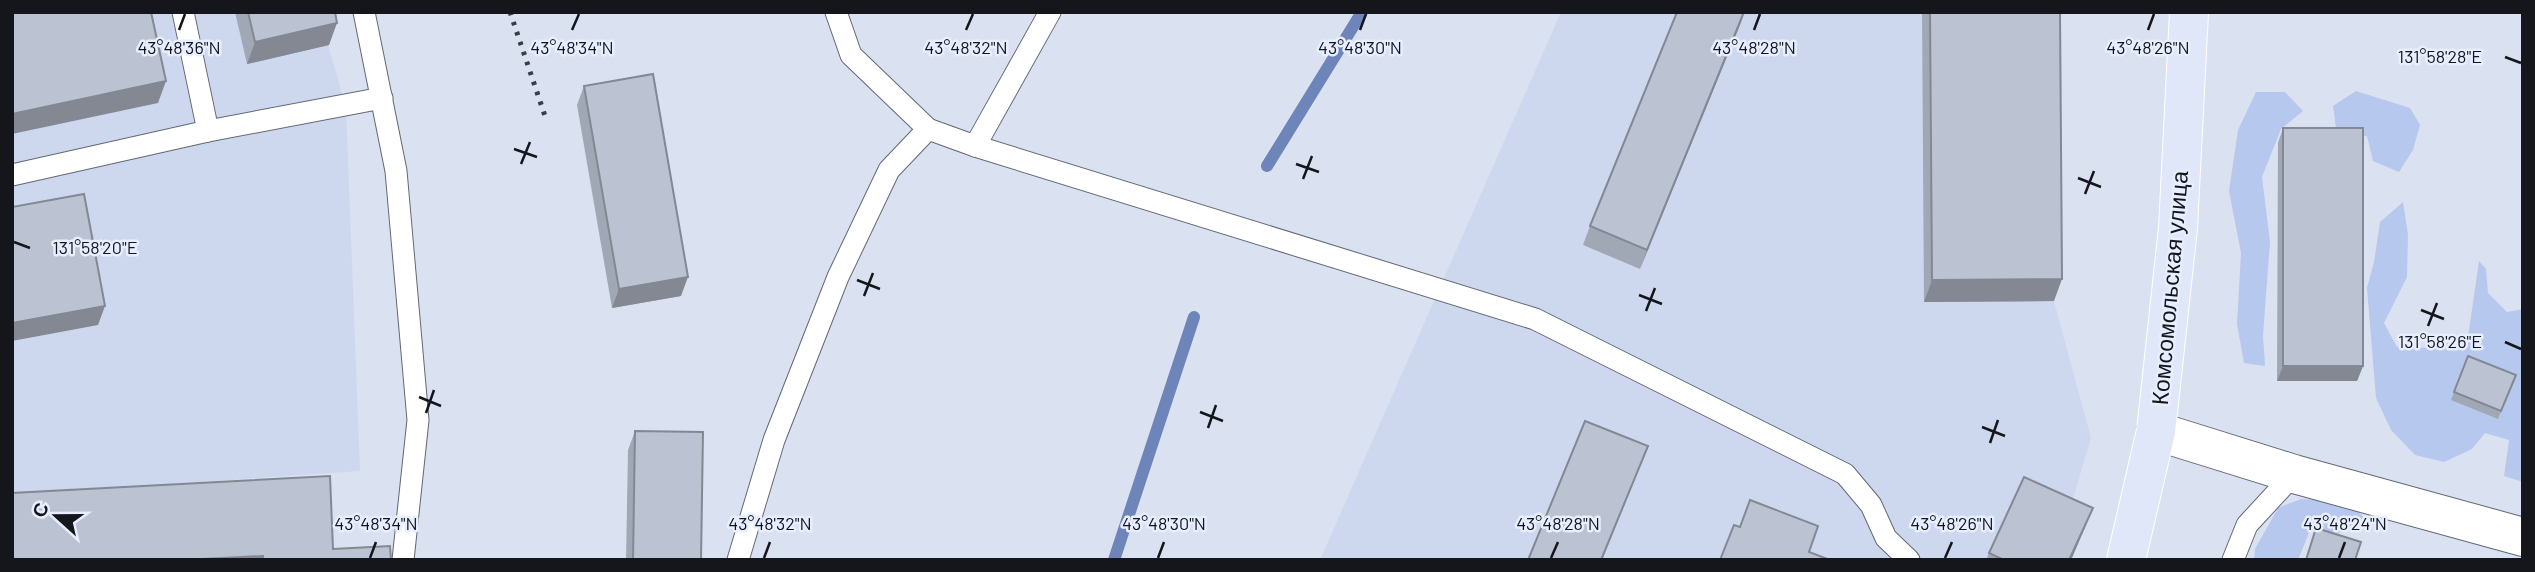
<svg xmlns="http://www.w3.org/2000/svg" width="2535" height="572" font-family="Barlow,sans-serif">
<rect width="100%" height="100%" fill="#dae1f1"/>
<!-- built -->
<g fill="#cdd8ef">
<polygon points="12,12 319,12 346,108 360,471 12,495"/>
<polygon points="1561,12 2052,12 2054,301 2091,438 2055,560 1320,560"/>
</g>
<!-- green -->
<g fill="#b7c8ee">
<polygon points="2356,91 2410,108 2420,125 2413,150 2399,172 2373,161 2367,136 2337,135 2333,106"/>
<polygon points="2256,92 2285,92 2303,111 2281,129 2262,177 2270,242 2263,335 2265,366 2244,363 2237,324 2241,253 2229,191 2238,130"/>
<polygon points="2403,202 2408,235 2407,277 2384,323 2397,347 2431,348 2468,337 2479,261 2486,269 2488,293 2507,312 2523,309 2523,482 2504,476 2509,440 2485,433 2472,449 2444,462 2415,455 2391,430 2376,398 2367,288 2374,262 2380,222"/>
<polygon points="2301,499 2350,501 2364,518 2337,534 2310,530 2298,560 2254,560 2255,549 2278,508"/>
</g>
<g fill="none" stroke-linecap="round" stroke-linejoin="round">
<!-- stream -->
<g stroke="#6e85ba" stroke-width="12">
<polyline points="1267,166 1362,12"/>
<polyline points="1114,560 1194,317"/>
</g>
<defs>
<g id="service">
<polyline points="183,12 208,131 382,98"/>
<polyline points="364,12 396,171 418,420 403,560"/>
<polyline points="836,12 851,55 928,129 975,146 1535,319 1845,474 1871,505 1886,538 1909,560"/>
<polyline points="975,146 1050,12"/>
<polyline points="12,175 208,131"/>
<polyline points="738,560 774,440 838,277 889,170 928,129"/>
<polyline points="2233,560 2247,525 2294,474"/>
</g>
<polyline id="minor" points="2156,431 2294,474 2523,537"/>
<polyline id="primary" points="2126,560 2156,431 2178,228 2189,12"/>
</defs>
<!-- service casing -->
<use href="#service" stroke="#626876" stroke-width="23"/>
<!-- minor casing -->
<use href="#minor" stroke="#626876" stroke-width="40"/>
<!-- primary casing -->
<use href="#primary" stroke="#fff" stroke-width="40"/>
<!-- service -->
<use href="#service" stroke="#fff" stroke-width="21"/>
<!-- minor -->
<use href="#minor" stroke="#fff" stroke-width="38"/>
<!-- primary -->
<use href="#primary" stroke="#dfe7f8" stroke-width="38"/>
<!-- rail -->
<polyline stroke="#3a3d45" stroke-width="5" stroke-dasharray="3.5 7" stroke-linecap="butt" points="510,12 545,116"/>
</g>
<!-- wall -->
<g fill="#a1a8b5">
<polygon points="235,12 335,12 329,45 247,64"/>
<polygon points="1744,12 1640,269 1583,245 1590,226"/>
<polygon points="1922,12 2060,12 2054,301 1924,302"/>
<polygon points="584,86 681,296 612,308 577,105"/>
<polygon points="2283,128 2363,366 2357,381 2277,381 2278,143"/>
<polygon points="2468,356 2516,375 2498,419 2451,400"/>
<polygon points="635,431 701,560 626,560 628,450"/>
<polygon points="2087,523 2071,560 1986,560 1989,553"/>
</g>
<!-- shaded-wall -->
<g fill="#838893">
<polygon points="1744,12 1740,25 1640,269 1647,250"/>
<polygon points="337,23 329,45 247,64 255,42"/>
<polygon points="166,81 158,103 12,134 12,114"/>
<polygon points="688,277 681,296 612,308 619,289"/>
<polygon points="2062,279 2054,301 1924,302 1932,280"/>
<polygon points="105,306 98,325 12,341 12,323"/>
<polygon points="2283,366 2363,366 2357,381 2277,381"/>
<polygon points="1648,446 1602,560 1601,560"/>
<polygon points="2093,508 2071,560 2069,560"/>
<polygon points="263,556 261,560 183,560"/>
</g>
<!-- building -->
<g fill="#bbc3d2" stroke="#838893" stroke-width="2">
<polygon points="12,12 151,12 166,81 12,114"/>
<polygon points="248,12 335,12 337,23 255,42"/>
<polygon points="1677,12 1744,12 1647,250 1590,226"/>
<polygon points="1930,12 2060,12 2062,279 1932,280"/>
<polygon points="653,74 688,277 619,289 584,86"/>
<rect x="2283" y="128" width="80" height="238"/>
<polygon points="84,194 105,306 12,323 12,207"/>
<polygon points="2468,356 2516,375 2501,411 2454,392"/>
<polygon points="1585,421 1648,446 1601,560 1528,560"/>
<polygon points="635,431 703,432 701,560 633,560"/>
<polygon points="330,476 333,549 390,546 391,560 263,560 263,556 183,560 12,560 12,493"/>
<polygon points="2024,477 2093,508 2069,560 2004,560 1989,553"/>
<polygon points="1750,500 1818,526 1809,552 1830,560 1720,560 1734,525 1740,527"/>
<polygon points="2316,528 2361,542 2355,560 2306,560"/>
</g>
<!-- ticks -->
<path fill="none" stroke="#14161c" stroke-width="2.5" d="M179,30L185,14M572,30L579,14M966,30L973,14M1360,30L1366,14M1754,30L1760,14M2148,30L2154,14M2505,57L2521,63M514,149L537,157M521,164L530,142M1296,164L1319,172M2078,178L2101,187M1303,179L1312,156M2085,194L2094,171M14,242L30,248M857,280L880,289M1639,295L1662,304M864,296L873,273M2421,310L2444,319M1646,311L1655,288M2428,326L2437,303M2505,342L2521,349M419,397L441,406M1200,412L1223,421M426,413L434,390M1982,427L2005,436M1208,428L1216,405M1990,443L1998,420M370,558L376,542M764,558L770,542M1158,558L1164,542M1551,558L1558,542M1945,558L1952,542M2339,558L2345,542"/>
<g text-anchor="middle" stroke-width="5" stroke-linejoin="round" paint-order="stroke">
<!-- street labels -->
<g font-size="23" fill="#14161c" stroke="#e7eeff">
<text transform="translate(2170 288) rotate(-85)" y="8">Комсомольская улица</text>
</g>
</g>
<g font-size="18" text-anchor="middle" fill="#14161c" stroke="#e7eeff" stroke-width="5" stroke-linejoin="round" paint-order="stroke">
<text x="179" y="54">43°48'36"N</text>
<text x="572" y="54">43°48'34"N</text>
<text x="966" y="54">43°48'32"N</text>
<text x="1360" y="54">43°48'30"N</text>
<text x="1754" y="54">43°48'28"N</text>
<text x="2148" y="54">43°48'26"N</text>
<text x="2440" y="63">131°58'28"E</text>
<text x="95" y="254">131°58'20"E</text>
<text x="2440" y="348">131°58'26"E</text>
<text x="376" y="530">43°48'34"N</text>
<text x="770" y="530">43°48'32"N</text>
<text x="1164" y="530">43°48'30"N</text>
<text x="1558" y="530">43°48'28"N</text>
<text x="1952" y="530">43°48'26"N</text>
<text x="2345" y="530">43°48'24"N</text>
</g>
<!-- border -->
<rect width="2535" height="572" fill="none" stroke="#14161c" stroke-width="28"/>
<!-- north arrow -->
<g transform="translate(56 516) rotate(291)" stroke="#e7eeff" stroke-width="5" paint-order="stroke">
<path d="M0-5L12 26L0 18L-12 26Z" fill="#14161c"/>
<text y="-10" font-size="19" font-weight="bold" text-anchor="middle" fill="#14161c">С</text>
</g>
</svg>
